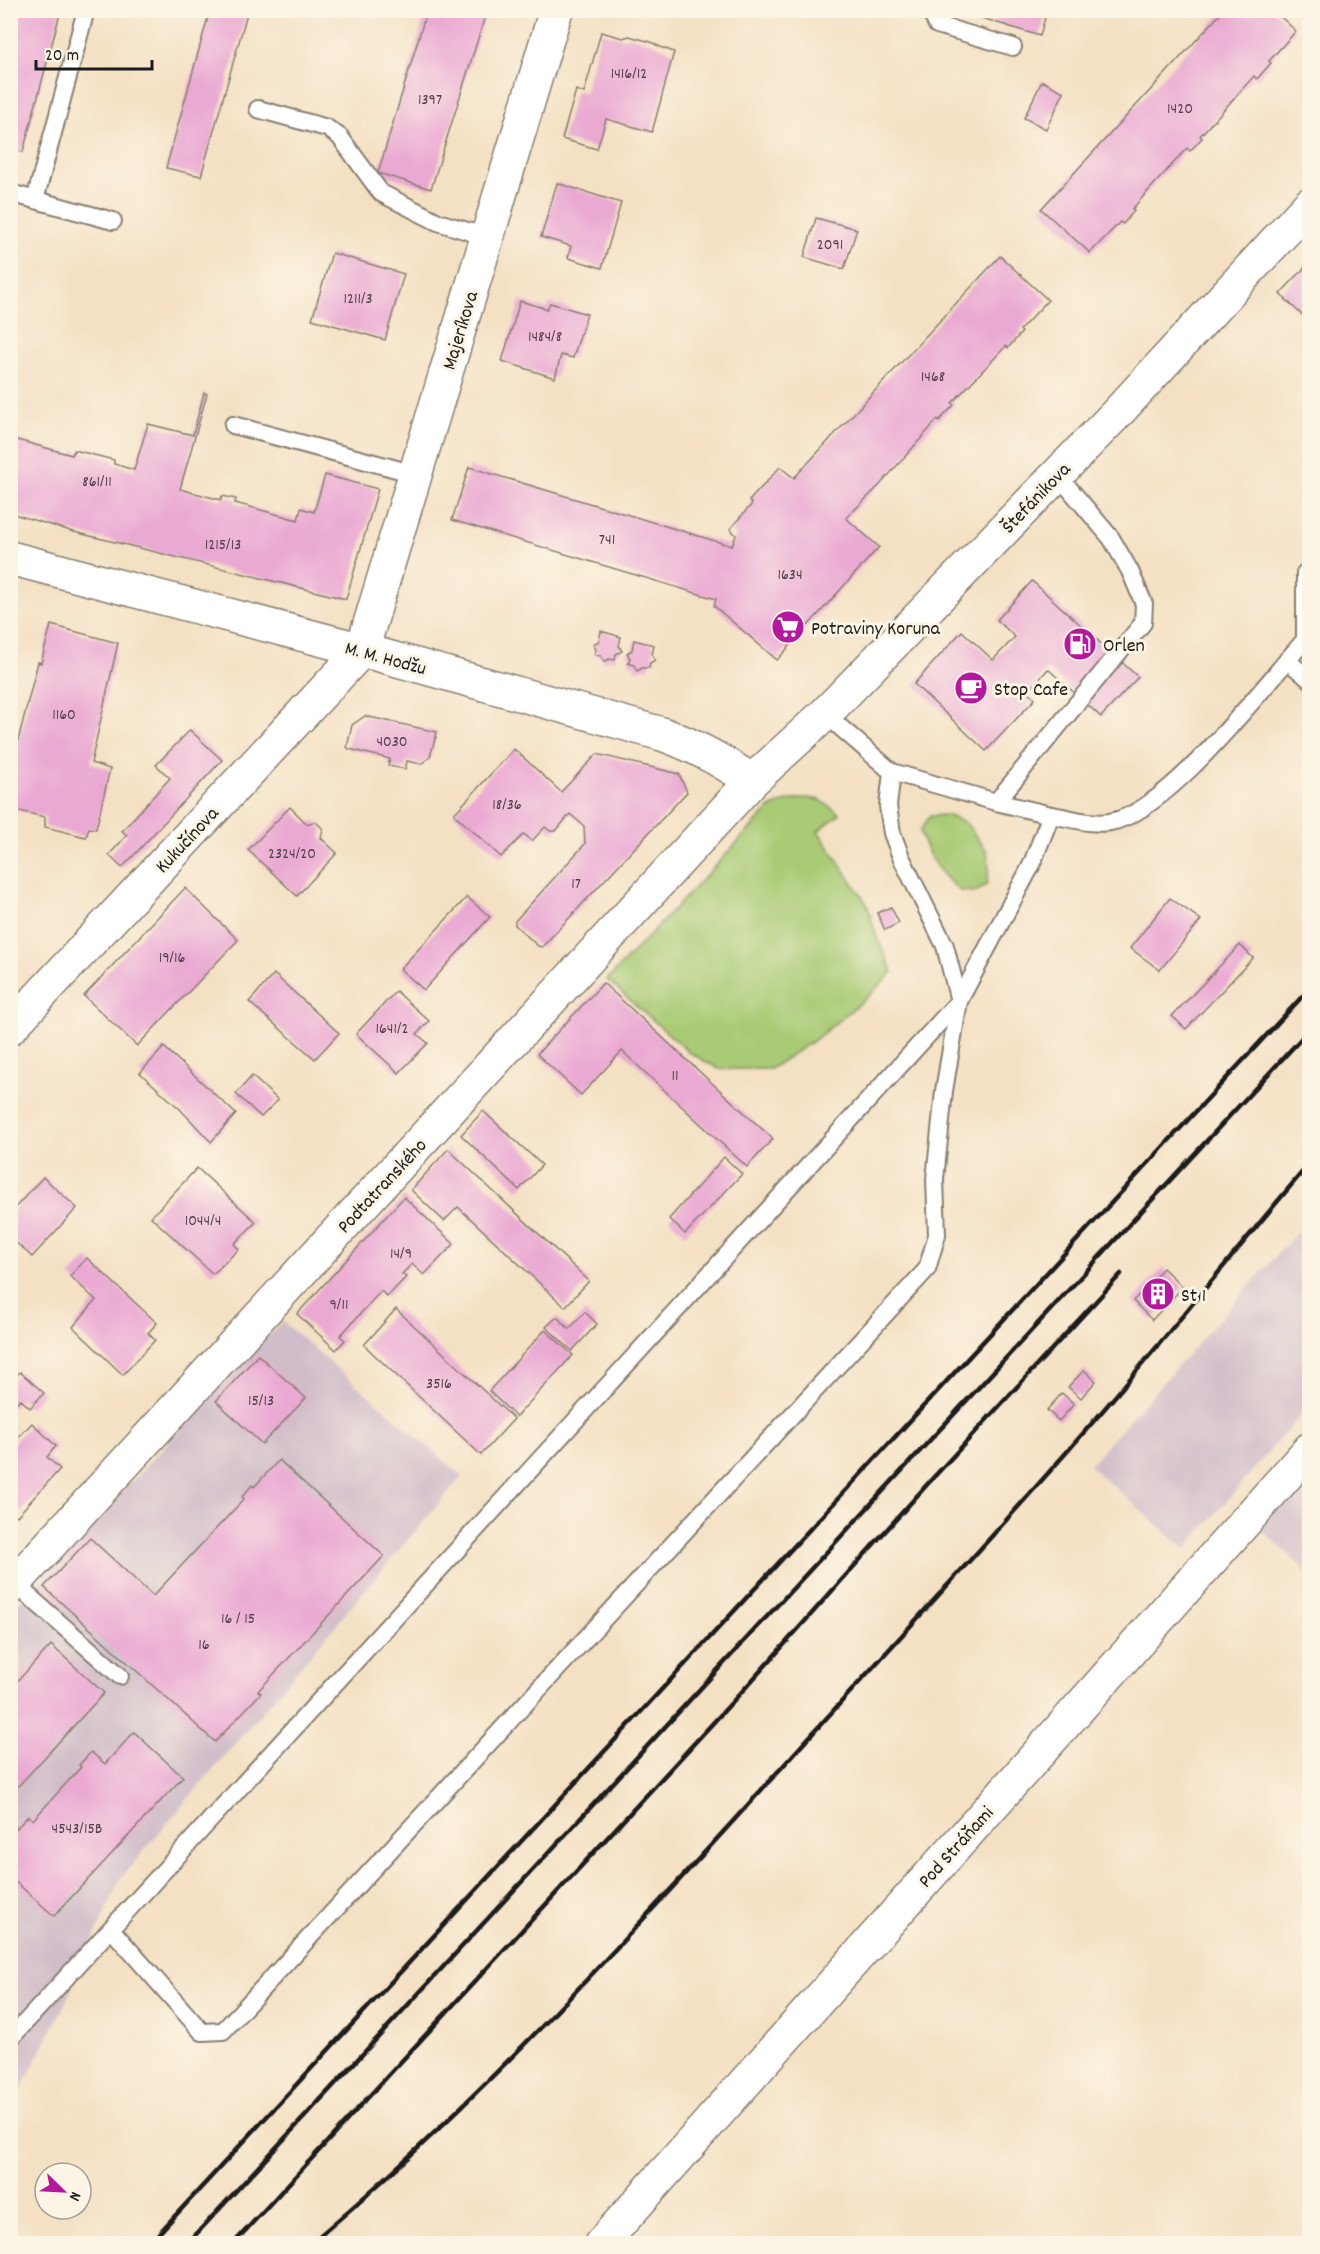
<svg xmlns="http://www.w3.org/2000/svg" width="1320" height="2254" font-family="Dekko,sans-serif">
<rect width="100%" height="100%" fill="#fcf5e5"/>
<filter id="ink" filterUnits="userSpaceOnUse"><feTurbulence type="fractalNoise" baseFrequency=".0167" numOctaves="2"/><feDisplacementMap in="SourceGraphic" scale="12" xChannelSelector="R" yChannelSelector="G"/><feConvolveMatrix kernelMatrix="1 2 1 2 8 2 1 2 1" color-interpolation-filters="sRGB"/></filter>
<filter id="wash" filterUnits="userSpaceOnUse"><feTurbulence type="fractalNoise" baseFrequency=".008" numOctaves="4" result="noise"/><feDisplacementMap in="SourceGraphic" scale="24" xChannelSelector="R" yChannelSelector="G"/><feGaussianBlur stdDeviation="1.35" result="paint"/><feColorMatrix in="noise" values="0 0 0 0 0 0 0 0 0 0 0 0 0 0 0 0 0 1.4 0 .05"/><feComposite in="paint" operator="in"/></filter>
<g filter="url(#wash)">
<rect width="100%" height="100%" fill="#f4e1c4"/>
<!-- industrial -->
<g fill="#d1bdc9">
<polygon points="1309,1219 1309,1405 1185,1549 1089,1465"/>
<polygon points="282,1321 462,1476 120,1879 63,2008 11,2109 11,1610"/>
<polygon points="1309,1475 1309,1574 1260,1528"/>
</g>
<!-- green -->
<g fill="#a9cb74" stroke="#627448" stroke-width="1.5">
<polygon points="807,798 820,800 840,814 818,831 867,904 877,938 893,972 866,998 816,1039 770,1069 719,1069 690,1053 607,980 770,808 787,801"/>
<path d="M946,815L966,823L987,851L989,869L987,884L976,892L960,891C939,872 928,859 920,831L930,816Z"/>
</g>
<g id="blocks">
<!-- building -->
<g fill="#eaa9d3">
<polygon points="10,10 61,10 23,152 10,149"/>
<polygon points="210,10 248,10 201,176 166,168"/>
<polygon points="427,10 487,10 431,189 378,173"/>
<polygon points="956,10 1047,10 1040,36"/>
<polygon points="1224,10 1273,10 1296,31 1269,61 1271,63 1257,79 1254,76 1200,136 1202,138 1190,151 1187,148 1132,209 1134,211 1123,224 1120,222 1090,253 1041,209"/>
<polygon points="601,32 623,38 629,36 651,42 660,47 674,52 652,132 606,119 597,149 562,139 576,90 584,93"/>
<polygon points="1042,81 1064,92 1046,129 1024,118"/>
<polygon points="557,183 621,203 602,268 568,258 571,246 541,237"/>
<polygon points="816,218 857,229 844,269 804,257"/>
<polygon points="10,229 17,231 11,251 10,251"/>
<polygon points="332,253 404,274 385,340 312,319"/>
<polygon points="1000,256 1048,300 1020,330 1022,332 1008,348 1006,346 952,403 954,405 939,421 938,419 879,486 846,518 879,547 777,660 714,606 716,599 452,520 469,467 732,546 736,535 730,529 752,504 749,501 780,467 794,478"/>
<polygon points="1310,262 1310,306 1302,315 1280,294"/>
<polygon points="520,301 547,309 550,303 587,314 573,358 561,355 555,378 502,361"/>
<polygon points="204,393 207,394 180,489 221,500 222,496 236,499 235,503 298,520 301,508 314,512 325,475 378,489 346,599 74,532 10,513 10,438 72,455 74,450 114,460 114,464 134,470 148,424 193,435"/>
<polygon points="1032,581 1138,677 1101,717 1048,669 1028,692 1035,699 986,751 914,684 962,631 993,660 1015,637 997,620"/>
<polygon points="51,625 118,643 91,763 110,769 96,829 89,828 86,837 45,827 45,817 10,809 10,772 38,662 41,663"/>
<polygon points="601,631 621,637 619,646 622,651 616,654 615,660 609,659 604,662 601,656 594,654 596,650 593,644 599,641"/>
<polygon points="634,640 654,645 652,655 655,660 650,663 649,668 642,668 637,671 634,665 628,663 630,658 627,653 632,650"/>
<polygon points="365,716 437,732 430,757 421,764 407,761 405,769 388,766 390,759 349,749 347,747 352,725"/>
<polygon points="190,730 222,760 122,868 109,855 127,835 122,831 170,778 156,765"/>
<polygon points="514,749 561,792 597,754 679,774 687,792 542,947 538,946 515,925 515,921 585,844 584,826 570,814 556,831 550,831 545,827 532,841 524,834 501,857 454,814"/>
<polygon points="290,807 307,824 315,821 323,829 321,838 337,853 297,896 248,850"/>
<polygon points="185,888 238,940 137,1046 84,996"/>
<polygon points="467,897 490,917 424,990 400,969"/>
<polygon points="1170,898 1201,920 1160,970 1130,948"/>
<polygon points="891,907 899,923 885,930 877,913"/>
<polygon points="1240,945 1253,958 1186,1029 1172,1016"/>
<polygon points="274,974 339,1033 315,1059 249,1002"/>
<polygon points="603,983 773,1139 747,1167 622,1051 581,1095 537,1054"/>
<polygon points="396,991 429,1021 417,1034 428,1043 399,1073 356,1034"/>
<polygon points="164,1047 236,1114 211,1142 179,1108 140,1073"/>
<polygon points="252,1076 278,1100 261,1117 236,1094"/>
<polygon points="483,1111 542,1165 519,1190 461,1135"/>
<polygon points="448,1149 589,1281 565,1307 458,1207 444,1221 411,1190"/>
<polygon points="724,1157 742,1174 685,1234 669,1219"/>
<polygon points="197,1168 256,1222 234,1244 239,1249 213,1274 151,1217"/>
<polygon points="43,1177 77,1208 32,1257 10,1237 10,1213"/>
<polygon points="404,1197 454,1244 424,1275 412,1264 402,1274 406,1277 387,1297 381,1291 340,1336 345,1340 336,1350 297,1314"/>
<polygon points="87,1258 157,1323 148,1333 155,1340 123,1375 73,1327 96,1300 70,1276"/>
<polygon points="1163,1268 1183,1287 1152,1320 1133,1301"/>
<polygon points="396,1309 514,1419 481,1455 364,1345"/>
<polygon points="585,1312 597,1324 572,1351 546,1327 557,1317 569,1329"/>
<polygon points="545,1330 573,1355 516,1417 489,1391"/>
<polygon points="258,1355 306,1398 262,1444 216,1401"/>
<polygon points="1084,1370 1096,1381 1081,1398 1068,1387"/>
<polygon points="20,1372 44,1393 30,1408 20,1399 10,1410 10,1382"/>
<polygon points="1062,1393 1074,1404 1059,1421 1047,1410"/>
<polygon points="32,1423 56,1446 47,1457 60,1469 17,1516 10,1511 10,1446"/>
<polygon points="279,1460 384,1556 258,1691 261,1693 215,1742 44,1587 90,1538 153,1596 244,1499 242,1497 252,1485 254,1487"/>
<polygon points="51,1645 104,1693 10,1795 10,1689"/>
<polygon points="134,1732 183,1777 54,1916 10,1877 10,1835 28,1816 33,1820 81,1767 79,1765 91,1752 105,1764"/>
</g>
</g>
</g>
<g filter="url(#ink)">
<use href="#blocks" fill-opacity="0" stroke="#887e70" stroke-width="1.5"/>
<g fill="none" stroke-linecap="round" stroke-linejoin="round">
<defs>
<g id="lane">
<polyline points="930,10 937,25 1013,47"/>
<polyline points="258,109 327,128 340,137 381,193 438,222 487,237"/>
<polyline points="10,193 113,221"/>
<polyline points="35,200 86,10"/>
<polyline points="233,425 415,474"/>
<polyline points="1287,660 1310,680"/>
<polyline points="996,802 1143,623 1144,604 1130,571 1111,538 1057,474"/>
<path d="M1051,815C1070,818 1091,825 1110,822C1168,813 1264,685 1305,640V573"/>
<polyline points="14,1583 120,1676"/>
<polyline points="111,1929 202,2032 223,2031 927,1269 937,1235 935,1179 944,1091 959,1001 945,946 901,857 892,833 888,806 892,772"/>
<polyline points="10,2039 959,1001 1031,866 1051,815 996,802 892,772 825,714"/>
</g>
<g id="street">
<path d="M10,558L362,650L662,734C696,746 723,761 752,781"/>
<polyline points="10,1028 362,650 556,10"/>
<polyline points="10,1588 752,781 825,714 1119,411 1310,204"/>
</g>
<polyline id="secondary" points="601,2244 1310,1449"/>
</defs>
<!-- lane casing -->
<use href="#lane" stroke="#887e70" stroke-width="20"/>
<!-- street casing -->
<use href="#street" stroke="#887e70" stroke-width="36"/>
<!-- secondary casing -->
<use href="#secondary" stroke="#887e70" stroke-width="36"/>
<!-- lane -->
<use href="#lane" stroke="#fff" stroke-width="16"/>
<!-- street -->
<use href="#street" stroke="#fff" stroke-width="33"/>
<!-- secondary -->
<use href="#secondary" stroke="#fff" stroke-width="33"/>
<!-- rail -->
<g stroke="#1c1c1c" stroke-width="4.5">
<polyline points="149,2244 1310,988"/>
<polyline points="187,2244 1310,1029"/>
<polyline points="233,2244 747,1686 932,1479 1121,1274"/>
<path d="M310,2244C475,2106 620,1946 764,1787C871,1668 981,1551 1086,1430C1162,1343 1234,1252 1310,1163"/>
</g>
</g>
</g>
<!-- icons -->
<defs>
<symbol id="supermarket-disc" viewBox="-11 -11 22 22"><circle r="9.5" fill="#b5179e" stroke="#fcf5e5"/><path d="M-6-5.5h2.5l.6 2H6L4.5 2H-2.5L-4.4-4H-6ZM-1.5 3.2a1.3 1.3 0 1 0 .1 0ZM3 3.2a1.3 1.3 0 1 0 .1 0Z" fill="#fff"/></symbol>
<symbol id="fuel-disc" viewBox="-11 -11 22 22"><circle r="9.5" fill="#b5179e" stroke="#fcf5e5"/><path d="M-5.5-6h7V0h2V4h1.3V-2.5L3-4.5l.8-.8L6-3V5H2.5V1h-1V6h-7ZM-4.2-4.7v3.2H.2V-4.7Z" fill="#fff"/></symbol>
<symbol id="cafe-disc" viewBox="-11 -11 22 22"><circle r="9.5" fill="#b5179e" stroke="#fcf5e5"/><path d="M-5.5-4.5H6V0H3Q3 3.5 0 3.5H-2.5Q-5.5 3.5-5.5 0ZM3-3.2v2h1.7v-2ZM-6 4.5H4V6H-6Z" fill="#fff"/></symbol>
<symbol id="building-disc" viewBox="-11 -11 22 22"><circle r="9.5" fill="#b5179e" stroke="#fcf5e5"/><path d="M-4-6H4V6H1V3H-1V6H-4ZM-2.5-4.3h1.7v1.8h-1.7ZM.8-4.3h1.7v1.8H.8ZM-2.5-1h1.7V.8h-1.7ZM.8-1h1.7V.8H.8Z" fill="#fff"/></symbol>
</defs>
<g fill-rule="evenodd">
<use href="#supermarket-disc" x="769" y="608" width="38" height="38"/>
<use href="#fuel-disc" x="1061" y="625" width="38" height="38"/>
<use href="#cafe-disc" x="952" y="669" width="38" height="38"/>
<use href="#building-disc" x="1139" y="1275" width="38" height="38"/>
</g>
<g text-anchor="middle" stroke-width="6" stroke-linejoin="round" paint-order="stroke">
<!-- number labels -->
<g font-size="16" fill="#503f4a">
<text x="629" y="78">1416/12</text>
<text x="430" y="104">1397</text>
<text x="1180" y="113">1420</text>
<text x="830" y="249">2091</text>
<text x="358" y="303">1211/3</text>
<text x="545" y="341">1484/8</text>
<text x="933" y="381">1468</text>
<text x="97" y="486">861/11</text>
<text x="607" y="544">741</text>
<text x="223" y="549">1215/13</text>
<text x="790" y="579">1634</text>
<text x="64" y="719">1160</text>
<text x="392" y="746">4030</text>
<text x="507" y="809">18/36</text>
<text x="292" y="858">2324/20</text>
<text x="576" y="888">17</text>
<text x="172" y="962">19/16</text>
<text x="392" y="1033">1641/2</text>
<text x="675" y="1080">11</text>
<text x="203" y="1225">1044/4</text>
<text x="401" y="1258">14/9</text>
<text x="339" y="1309">9/11</text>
<text x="439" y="1388">3516</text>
<text x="261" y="1405">15/13</text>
<text x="238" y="1623">16 / 15</text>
<text x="204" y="1649">16</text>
<text x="77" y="1833">4543/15B</text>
</g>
<!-- street labels -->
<g font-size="20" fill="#1c1c1c" stroke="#fcf5e5">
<text transform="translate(459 330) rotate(-73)" y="7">Majeríkova</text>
<text transform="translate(1035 497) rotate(-46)" y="7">Štefánikova</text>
<text transform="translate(386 657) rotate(15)" y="7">M. M. Hodžu</text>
<text transform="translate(186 839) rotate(-47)" y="7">Kukučínova</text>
<text transform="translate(381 1185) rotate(-47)" y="7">Podtatranského</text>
<text transform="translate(955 1846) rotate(-48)" y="7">Pod Stráňami</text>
</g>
<!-- poi labels -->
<g font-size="20" fill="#1c1c1c" stroke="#fcf5e5" text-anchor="start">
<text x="811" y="634">Potraviny Koruna</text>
<text x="1103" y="651">Orlen</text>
<text x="994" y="695">Stop Cafe</text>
<text x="1181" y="1301">St 1</text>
</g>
</g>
<!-- margin -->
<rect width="1320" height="2254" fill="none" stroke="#fcf5e5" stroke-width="36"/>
<!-- north arrow -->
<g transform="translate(63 2191) rotate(114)"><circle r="28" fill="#fcf5e5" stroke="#a29e95" stroke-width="1.5"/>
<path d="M0-4.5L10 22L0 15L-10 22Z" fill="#b5179e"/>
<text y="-9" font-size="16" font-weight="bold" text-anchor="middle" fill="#1c1c1c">N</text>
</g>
<!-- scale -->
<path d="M36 60v9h116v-9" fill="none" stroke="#1c1c1c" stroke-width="3"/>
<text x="45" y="60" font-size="18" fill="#1c1c1c" stroke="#fcf5e5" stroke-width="4.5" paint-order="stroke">20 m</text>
</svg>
